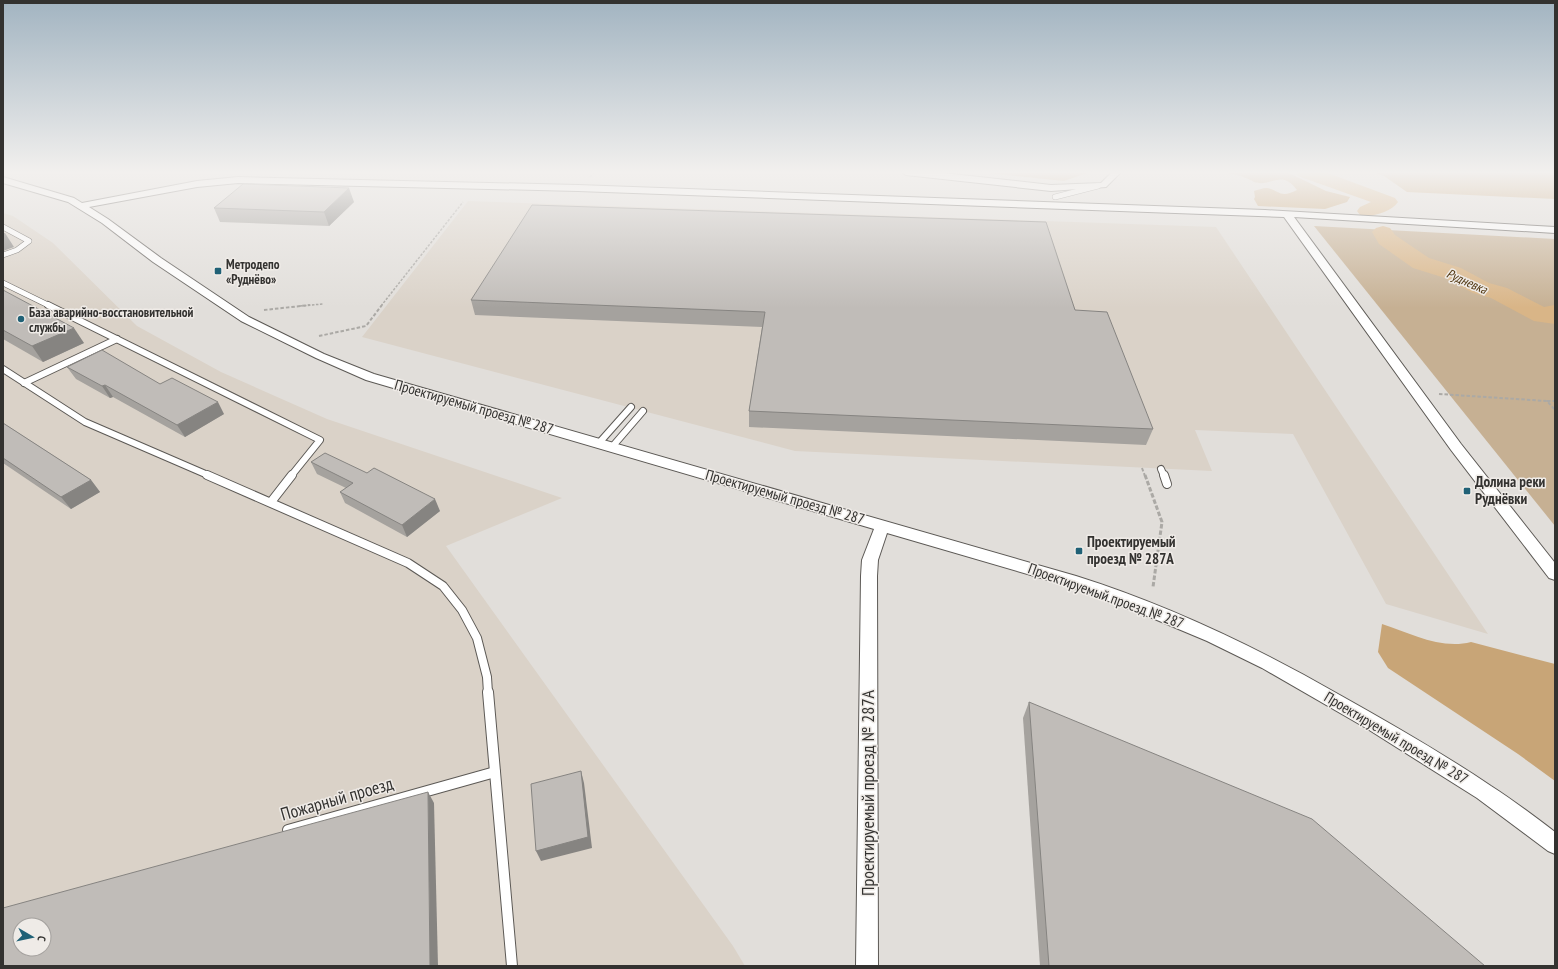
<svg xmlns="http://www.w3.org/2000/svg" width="1558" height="969" font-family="'PT Sans Narrow',sans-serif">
<rect width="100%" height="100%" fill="#e1deda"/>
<!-- built -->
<g fill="#dad2c8" fill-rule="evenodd">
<polygon points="468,201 1216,227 1488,634 1386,604 1293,434 1195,430 1212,471 795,451 362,337"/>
<path d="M3,213L13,216L53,243L137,326L221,372L327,419L562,498L446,546L733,946L745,966H3ZM20,925H44V949H20Z"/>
</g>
<!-- green -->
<polygon fill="#c6b093" points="1314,226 1555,239 1555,526"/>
<!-- forest -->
<g fill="#c8a577">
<polygon points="978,172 1090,172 1064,181"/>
<path d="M1225,172H1287L1326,191L1350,197L1347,202L1325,209L1258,206L1254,199L1255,197L1254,191C1258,190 1262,188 1267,188C1279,190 1280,199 1297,190C1281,168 1271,188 1254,182C1251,180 1247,178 1243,177C1237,174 1231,175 1225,172Z"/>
<polygon points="1372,172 1555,172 1555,199 1407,192 1384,176"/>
<path d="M1382,624C1410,633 1441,650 1471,642L1555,664V781L1518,754L1388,668L1378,652Z"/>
</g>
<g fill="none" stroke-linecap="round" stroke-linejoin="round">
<!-- river -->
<g fill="#d9b587" fill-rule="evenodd">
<path d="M1296,172H1325L1395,198L1398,202C1391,212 1371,218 1360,215L1357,211L1360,207L1371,202L1298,176Z"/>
<polygon points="1383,226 1390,228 1395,235 1429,258 1461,268 1489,283 1507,288 1544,307 1555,305 1555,324 1534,321 1491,298 1473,293 1445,278 1413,268 1379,244 1372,232 1376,228"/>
</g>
<defs>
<g id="lane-far3">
<polyline points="1055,197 1098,186"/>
<polyline points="3,227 29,241 17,250 3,255"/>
<polyline points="3,283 50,306"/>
</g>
<g id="lane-far2">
<polyline points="48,305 320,440 291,476"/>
<polyline points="3,369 85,422 210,476"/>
<polyline points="24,383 117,339"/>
<polyline points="599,443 631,407"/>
<polyline points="612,447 643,411"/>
<polyline points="1161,469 1164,476"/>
</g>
<g id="lane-far1">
<polyline points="207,475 408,563 443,586 462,610 477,638 487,677 488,693"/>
<polyline points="1164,475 1167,484"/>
<polyline points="271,502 292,475"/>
</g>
<g id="lane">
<polyline points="488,692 512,966"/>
<polyline points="288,830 495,772"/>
</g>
<g id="street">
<polygon points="902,172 934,172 1051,185 1101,183 1112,172 1121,172 1106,187 1051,191 906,175"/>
<path d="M3,177L74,198L82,203L197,181L238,177L578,185L1265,210L1555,227V233L1294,217L1461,444L1555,563V580L1549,578L1451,450L1284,217L578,191L238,183L197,187L89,207L108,219L161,258L249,317L324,354L374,374L1076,576C1168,605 1254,646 1338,694C1390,723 1442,753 1491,786C1513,800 1534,816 1555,832V854L1548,851L1477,798L1366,728L1262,668L1207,641L1145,615L1072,587L887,533L878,560L877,576L878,966H856L861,576L862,560L874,529L366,380L316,358L241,321L153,262L102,223L68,202L3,183Z"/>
</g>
</defs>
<!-- lane-far3 casing -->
<use href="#lane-far3" stroke="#5c5955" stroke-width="6"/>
<!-- lane-far2 casing -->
<use href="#lane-far2" stroke="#5c5955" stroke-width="8"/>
<!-- lane-far1 casing -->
<use href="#lane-far1" stroke="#5c5955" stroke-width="10"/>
<!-- lane casing -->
<use href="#lane" stroke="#5c5955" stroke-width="12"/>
<!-- street casing -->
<use href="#street" stroke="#5c5955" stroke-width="2"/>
<!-- path-far2 -->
<g stroke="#aba9a5" stroke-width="1.5" stroke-dasharray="2.5 1.5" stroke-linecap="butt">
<polyline points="590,177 596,172"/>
<polyline points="300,306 323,304"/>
<polyline points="381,306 463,202"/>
</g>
<!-- path-far1 -->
<g stroke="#aba9a5" stroke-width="2" stroke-dasharray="3.5 2" stroke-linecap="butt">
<polyline points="264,310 310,305"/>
<polyline points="319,336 366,326 382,305"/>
<polyline points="1439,394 1547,401 1555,410"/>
<polyline points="1547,401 1555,401"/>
<polyline points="1142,468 1145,476"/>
</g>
<!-- path -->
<polyline stroke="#aba9a5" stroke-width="3" stroke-dasharray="4.5 2" stroke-linecap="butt" points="1145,475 1162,522 1153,587"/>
<!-- lane-far3 -->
<use href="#lane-far3" stroke="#fff" stroke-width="5"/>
<!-- lane-far2 -->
<use href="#lane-far2" stroke="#fff" stroke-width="6"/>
<!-- lane-far1 -->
<use href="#lane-far1" stroke="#fff" stroke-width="8"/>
<!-- lane -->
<use href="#lane" stroke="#fff" stroke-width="10"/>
<!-- street -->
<use href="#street" fill="#fff" fill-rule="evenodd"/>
</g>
<!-- wall -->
<g fill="#a5a29e">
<polygon points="354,202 329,226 220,222 214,208"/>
<polygon points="3,290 84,343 43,362 3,339"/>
<polygon points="471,300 1075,310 1153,429 1146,445 749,427 749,411 762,327 475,315"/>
<polygon points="67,367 224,414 185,437 113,397 110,398 76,379"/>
<polygon points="3,423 91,480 100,492 71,509 3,463"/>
<polygon points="311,462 440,511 407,537 345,503 340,492 346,488 317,474"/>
<polygon points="1029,702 1485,966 1040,966 1023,718"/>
</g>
<!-- shaded-wall -->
<g fill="#868481">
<polygon points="349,188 354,202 329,226 324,212"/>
<polygon points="3,233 5,233 14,247 3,251"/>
<polygon points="74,328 84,343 43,362 32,346"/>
<polygon points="105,385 113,397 110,398 102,386"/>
<polygon points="218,402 224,414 185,437 177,425"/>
<polygon points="91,480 100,492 71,509 61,497"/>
<polygon points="435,499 440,511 407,537 402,525"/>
<polygon points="581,771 584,783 592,848 541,861 536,851"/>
<polygon points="428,792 434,803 438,966 430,966"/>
</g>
<!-- building -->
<g fill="#c0bcb8" stroke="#868481" fill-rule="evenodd">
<polygon points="243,184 349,188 324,212 214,208"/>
<polygon points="532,205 1046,222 1075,310 1107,312 1153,429 749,411 765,312 471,300"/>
<polygon points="3,290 74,328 32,346 3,330"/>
<polygon points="102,350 160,384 172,378 218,402 177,425 105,385 102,386 67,367"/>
<polygon points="3,423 91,480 61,497 3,458"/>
<polygon points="325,453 367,473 374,468 435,499 402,525 340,492 353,483 311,462"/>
<polygon points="1029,702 1312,819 1485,966 1049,966"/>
<polygon points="581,771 588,837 536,851 531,784"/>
<path d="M428,792L430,966H3V908ZM20,925H44V949H20Z"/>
</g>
<!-- sky -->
<linearGradient id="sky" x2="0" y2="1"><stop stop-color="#a2b4c1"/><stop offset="0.56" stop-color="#f2f0ee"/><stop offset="1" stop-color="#f2f0ee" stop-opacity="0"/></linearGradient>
<rect width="1558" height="308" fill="url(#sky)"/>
<!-- markers -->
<g fill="#206176" stroke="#efebe7" stroke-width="1.5">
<rect x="214" y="267" width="8" height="8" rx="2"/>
<circle cx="21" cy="319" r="4"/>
<rect x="1463" y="487" width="8" height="8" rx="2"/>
<rect x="1075" y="547" width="8" height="8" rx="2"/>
</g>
<g text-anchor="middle" stroke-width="3" stroke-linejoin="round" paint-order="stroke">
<!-- far-poi labels -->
<g font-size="13" font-weight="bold" fill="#333230" stroke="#efebe7" text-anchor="start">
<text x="226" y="269">Метродепо<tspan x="226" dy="15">«Руднёво»</tspan></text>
<text x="29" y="317">База аварийно-восстановительной<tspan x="29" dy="15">службы</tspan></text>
</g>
<!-- far-water labels -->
<g font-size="13" font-style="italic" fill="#533a15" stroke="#efebe7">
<text transform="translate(1467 281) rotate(24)" y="5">Рудневка</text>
</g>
<!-- street labels -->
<g font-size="15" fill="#333230" stroke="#efebe7">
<text transform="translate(474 407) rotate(16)" y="5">Проектируемый проезд № 287</text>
<text transform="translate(785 497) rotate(16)" y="5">Проектируемый проезд № 287</text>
<text transform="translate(1106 596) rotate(20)" y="5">Проектируемый проезд № 287</text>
<text transform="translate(1396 738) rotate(31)" y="5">Проектируемый проезд № 287</text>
</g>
<!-- poi labels -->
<g font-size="15" font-weight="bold" fill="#333230" stroke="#efebe7" text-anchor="start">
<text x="1475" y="487">Долина реки<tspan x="1475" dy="17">Руднёвки</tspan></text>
<text x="1087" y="547">Проектируемый<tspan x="1087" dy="17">проезд № 287А</tspan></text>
</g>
<!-- near-street labels -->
<g font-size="18" fill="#333230" stroke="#efebe7">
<text transform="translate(868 793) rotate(-90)" y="6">Проектируемый проезд № 287А</text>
<text transform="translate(337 799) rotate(-16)" y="6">Пожарный проезд</text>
</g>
</g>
<!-- border -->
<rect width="1558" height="969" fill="none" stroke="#333230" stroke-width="8"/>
<!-- north arrow -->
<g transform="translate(32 937) rotate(99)"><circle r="19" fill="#efebe7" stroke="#a4a19e"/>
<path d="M0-3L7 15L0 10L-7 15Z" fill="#206176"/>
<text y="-6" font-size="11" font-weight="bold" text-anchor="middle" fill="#333230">С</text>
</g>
</svg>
